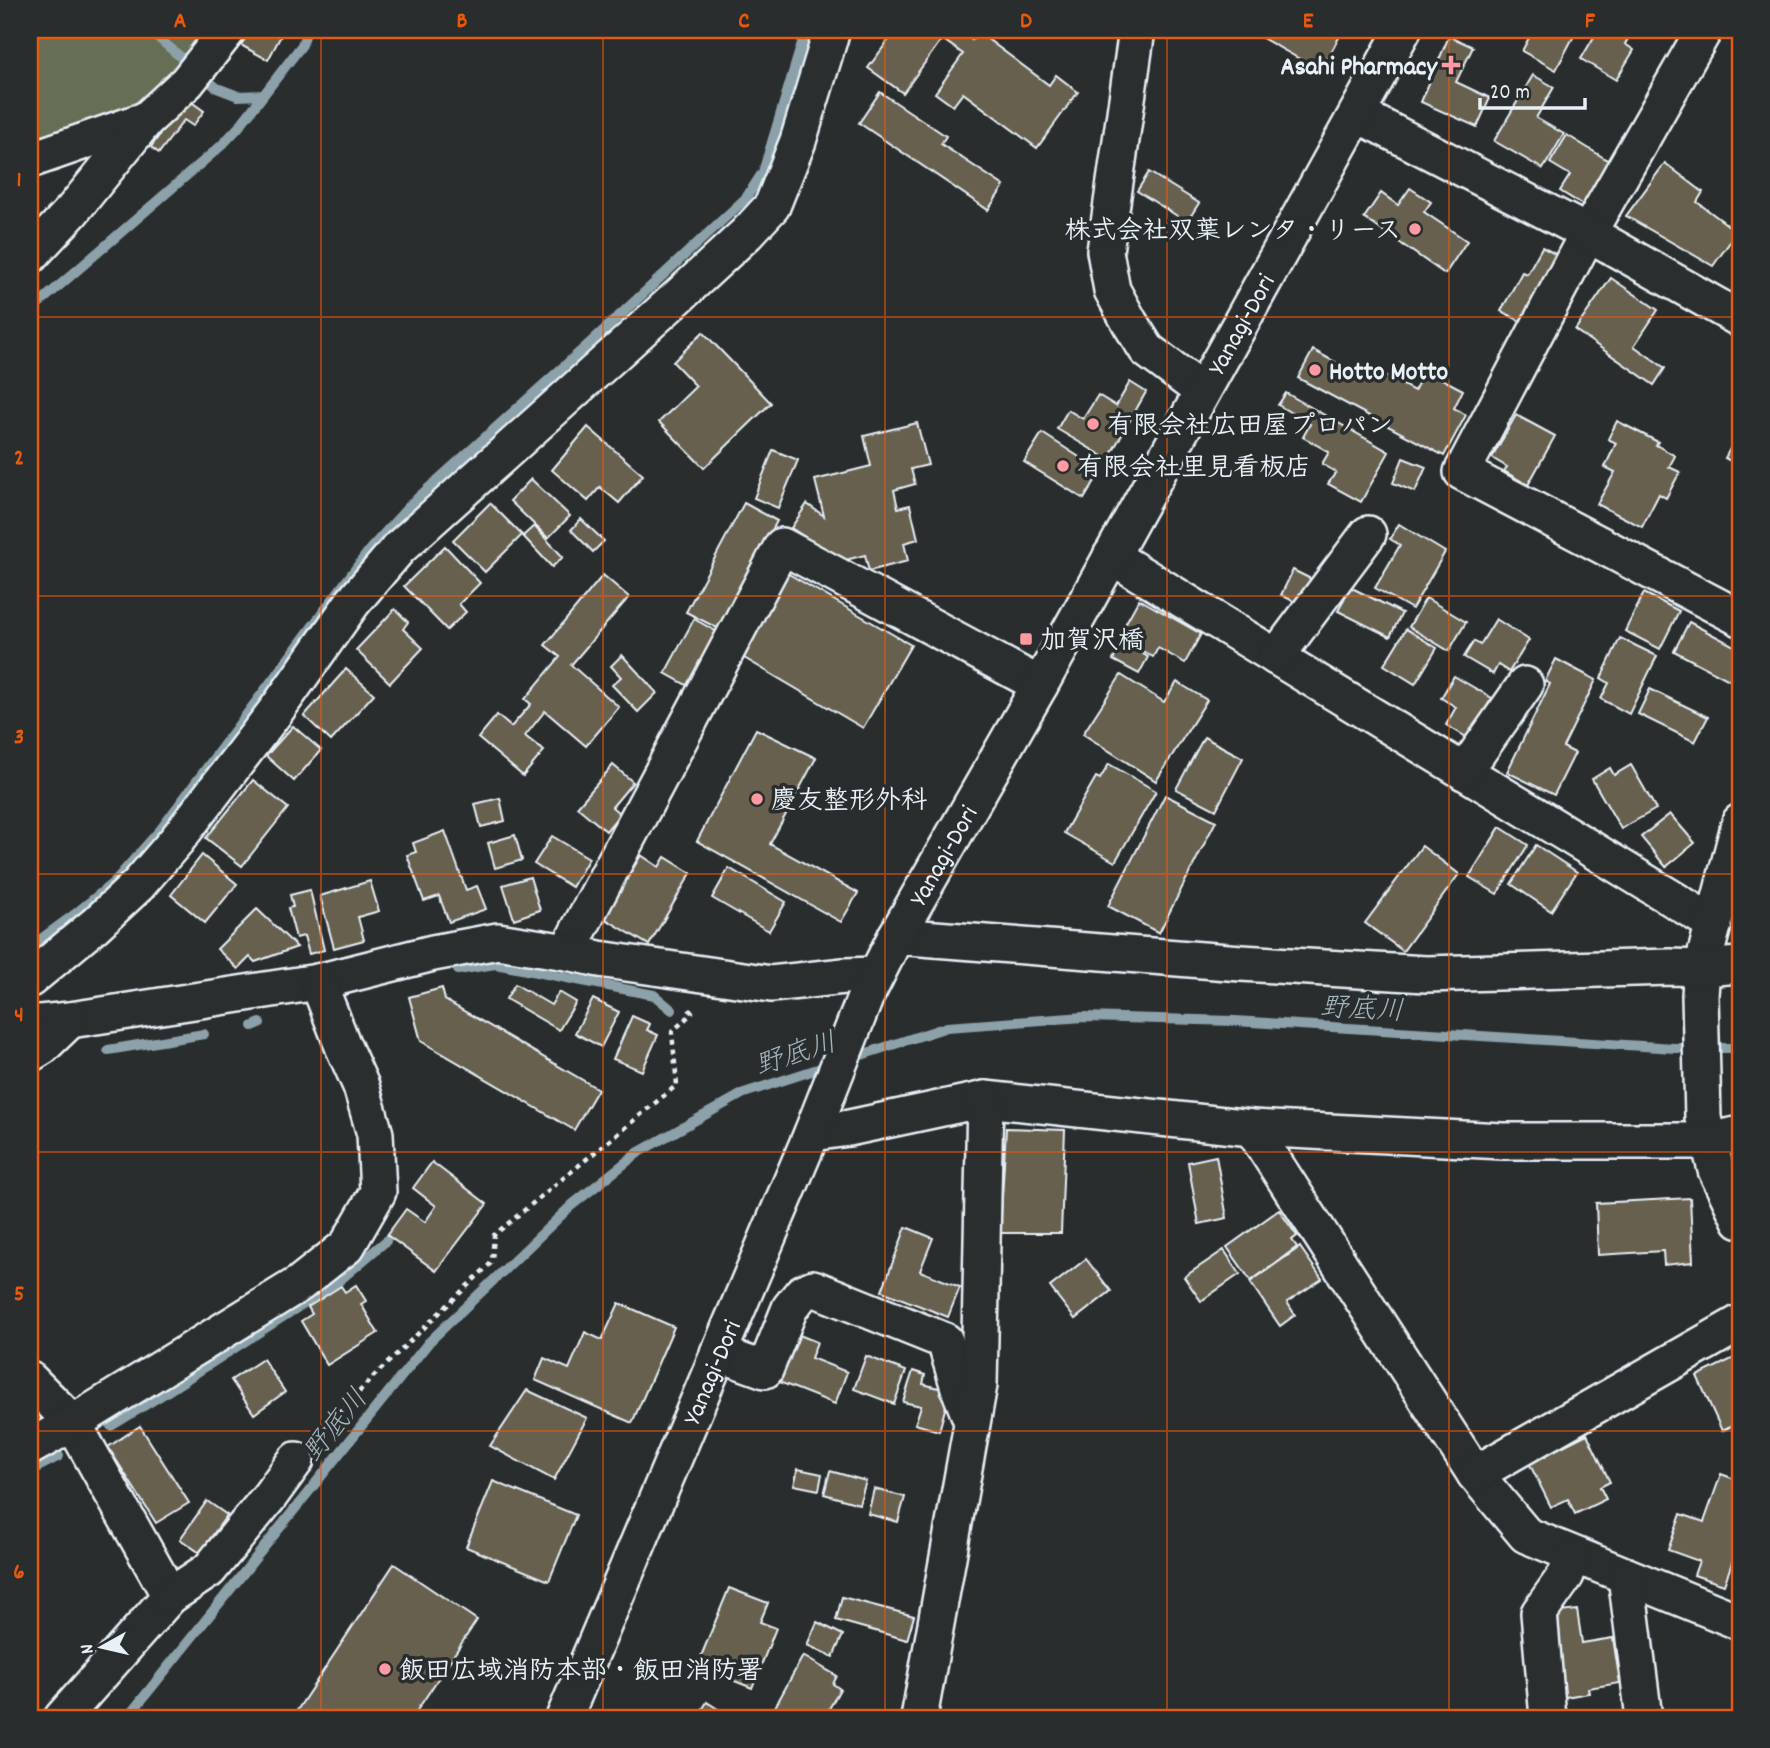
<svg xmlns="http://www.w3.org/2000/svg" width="1770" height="1748" font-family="Dekko,'Klee One',sans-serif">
<rect width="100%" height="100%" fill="#2a2d2e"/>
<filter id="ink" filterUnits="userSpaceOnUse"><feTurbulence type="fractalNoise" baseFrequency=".0143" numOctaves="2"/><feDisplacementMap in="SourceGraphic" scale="14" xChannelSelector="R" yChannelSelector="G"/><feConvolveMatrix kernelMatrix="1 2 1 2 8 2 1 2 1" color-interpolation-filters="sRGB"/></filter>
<g filter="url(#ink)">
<!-- green -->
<polygon fill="#666e54" stroke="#a7b0a6" stroke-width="2" points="30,30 223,30 173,92 30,159"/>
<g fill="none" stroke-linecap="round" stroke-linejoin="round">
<!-- stream -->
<g stroke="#8ca1a9" stroke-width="10">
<polyline points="149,30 217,88 238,96 263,95"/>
<polyline points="30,311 222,145 238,128 302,45 307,30"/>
<polyline points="30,947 75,914 114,882 161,829 371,548 411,504 591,342 746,198 763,172 806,30"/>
<polyline points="458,970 495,964 654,995 672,1010"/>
<polyline points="253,1026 260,1023"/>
<polyline points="108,1050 204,1034"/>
<polyline points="849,1059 947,1027 1084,1017 1235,1021 1675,1048 1740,1048"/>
<polyline points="111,1426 160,1396 340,1280 386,1241"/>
<polyline points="30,1471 59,1456"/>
<polyline points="127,1718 429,1342 572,1205 639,1152 744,1093 830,1065"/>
</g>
</g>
<!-- building -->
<g fill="#676050" stroke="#e8f1f8" stroke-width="2">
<polygon points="246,30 284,30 268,60 239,44"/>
<polygon points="896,30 958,30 972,40 978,32 1049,85 1056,75 1078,92 1037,148 963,93 953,106 935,93 963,54 942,39 903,93 868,68"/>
<polygon points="1248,30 1343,30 1321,71"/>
<polygon points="1533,30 1577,30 1556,70 1522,51"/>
<polygon points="1598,30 1633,30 1625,44 1634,50 1616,80 1581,59"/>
<polygon points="1449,36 1473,47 1456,82 1490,98 1477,127 1421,102"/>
<polygon points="1533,75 1554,87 1536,118 1564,134 1543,169 1494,141"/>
<polygon points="880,92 946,136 941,144 1004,186 988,210 859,123"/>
<polygon points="186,98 204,111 193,126 184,120 159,153 151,147"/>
<polygon points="1567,135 1609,161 1583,205 1560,191 1570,175 1550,163"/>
<polygon points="1665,163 1703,192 1697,202 1737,232 1713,266 1626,216"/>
<polygon points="1149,172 1199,203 1187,222 1137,191"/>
<polygon points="1410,188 1431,202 1424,212 1467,241 1445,274 1364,218 1381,193 1398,205"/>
<polygon points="1542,247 1557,255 1522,322 1501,311 1522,272 1527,274"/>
<polygon points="1611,278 1658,310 1634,346 1665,368 1654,385 1575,330"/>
<polygon points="703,332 771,403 704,468 659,422 696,386 673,362"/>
<polygon points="1313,350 1364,378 1370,367 1414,391 1425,370 1463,390 1454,408 1466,415 1444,456 1298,378"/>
<polygon points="1130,382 1146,392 1108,459 1057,429 1068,410 1083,419 1098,395 1116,406"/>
<polygon points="1286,393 1389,452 1361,502 1328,484 1336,472 1322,464 1329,452 1303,437 1310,424 1278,405"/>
<polygon points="1516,415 1555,436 1528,485 1504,471 1507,467 1492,458"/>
<polygon points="1617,421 1658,442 1656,445 1675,456 1669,467 1680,472 1666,498 1659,494 1642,527 1597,504 1615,472 1605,467 1616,443 1608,439"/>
<polygon points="917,423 928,465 911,469 915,484 894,490 898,508 910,505 918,539 904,543 908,561 869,571 865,555 842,561 791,528 807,504 824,516 815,480 871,466 864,436"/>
<polygon points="588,427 643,475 619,503 600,487 588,501 552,470"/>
<polygon points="1740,430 1740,466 1725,458"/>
<polygon points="1042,433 1101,471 1084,499 1024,462"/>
<polygon points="773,450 798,460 778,508 754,498"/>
<polygon points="1403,458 1426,467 1415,492 1393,483"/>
<polygon points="531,479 570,516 548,538 510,501"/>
<polygon points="490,503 522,535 485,572 453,540"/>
<polygon points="744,503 777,521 719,629 686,612"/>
<polygon points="581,519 604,541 593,552 571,530"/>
<polygon points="1399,524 1445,552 1412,609 1375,588 1400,545 1390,539"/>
<polygon points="534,526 563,557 552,567 523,536"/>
<polygon points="445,546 480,583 459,604 466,612 447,630 404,586"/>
<polygon points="1293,570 1311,579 1299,604 1281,595"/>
<polygon points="787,573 911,645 863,728 739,655"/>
<polygon points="603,575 629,597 571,665 619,707 586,746 545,711 525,736 544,751 523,776 478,738 497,715 511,727 531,704 525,699 560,657 545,645"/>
<polygon points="1350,587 1402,613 1390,637 1338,611"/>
<polygon points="1644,593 1679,611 1660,649 1625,631"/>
<polygon points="1426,598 1466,622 1449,651 1409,627"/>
<polygon points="1139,599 1201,634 1185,663 1158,648 1153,657 1118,637"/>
<polygon points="395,609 408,622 403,629 423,648 390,683 356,650"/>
<polygon points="694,619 719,633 690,687 665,673"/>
<polygon points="1496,619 1529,640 1509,672 1498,665 1493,674 1464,657 1474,641 1480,645"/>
<polygon points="1689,622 1740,649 1740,659 1729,680 1674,651"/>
<polygon points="1406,629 1437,648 1415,684 1384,665"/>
<polygon points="1620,638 1657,656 1629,714 1601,699 1609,683 1601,678"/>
<polygon points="1123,643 1148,657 1139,674 1113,660"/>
<polygon points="622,655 657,693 638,712 612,685 621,677 611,666"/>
<polygon points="1556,659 1596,680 1563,747 1575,753 1554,795 1507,772 1550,684 1545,681"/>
<polygon points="346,669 374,694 331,741 304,716"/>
<polygon points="1121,675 1164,702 1177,682 1207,700 1156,781 1083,734"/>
<polygon points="1454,676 1492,698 1468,738 1446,725 1456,707 1441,698"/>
<polygon points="1650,689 1708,717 1695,742 1638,714"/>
<polygon points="293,726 321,750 294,781 266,756"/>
<polygon points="756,729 816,758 770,844 858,893 841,922 697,841"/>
<polygon points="1204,737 1243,758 1216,810 1176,789"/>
<polygon points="1109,764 1156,791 1115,862 1064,833 1096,777 1100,779"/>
<polygon points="613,765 633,782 612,807 620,814 606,831 577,807"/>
<polygon points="1631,765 1656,809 1621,829 1592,779 1610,768 1614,775"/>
<polygon points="253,780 288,808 242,866 206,838"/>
<polygon points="1165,795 1216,821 1159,933 1108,906"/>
<polygon points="500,798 505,821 481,827 475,804"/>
<polygon points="1670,814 1695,843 1666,867 1641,837"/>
<polygon points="1500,827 1528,845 1497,894 1469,877"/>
<polygon points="445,831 466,890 477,886 486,909 449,922 439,896 424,901 407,855 416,852 413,843"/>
<polygon points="515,835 522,860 495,868 488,843"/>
<polygon points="552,836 589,858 572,887 534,864"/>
<polygon points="1536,845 1577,872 1551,911 1511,884"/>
<polygon points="1422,846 1459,874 1403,951 1365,923"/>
<polygon points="202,855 237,884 205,923 171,895"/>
<polygon points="641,855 659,867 665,857 691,873 649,945 604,918"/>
<polygon points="729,868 786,902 769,931 712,898"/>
<polygon points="530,877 540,910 514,919 503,885"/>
<polygon points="370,881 379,911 358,917 364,940 334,948 320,896"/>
<polygon points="310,890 324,950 309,954 304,936 296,938 288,908 293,907 290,895"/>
<polygon points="257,909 297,947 255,962 250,957 238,969 217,949"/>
<polygon points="515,984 551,1005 559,992 576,1002 559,1030 506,999"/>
<polygon points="442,988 445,1000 598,1089 574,1130 421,1041 409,997"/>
<polygon points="593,999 619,1012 601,1047 575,1033"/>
<polygon points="632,1016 650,1024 647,1030 658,1035 642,1071 613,1059"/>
<polygon points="1006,1128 1065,1130 1061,1233 1000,1233"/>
<polygon points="1216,1156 1227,1218 1199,1224 1188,1162"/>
<polygon points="432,1162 487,1204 436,1271 387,1235 406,1209 425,1222 436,1206 413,1188"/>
<polygon points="1690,1198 1693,1262 1664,1265 1663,1251 1598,1255 1596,1203"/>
<polygon points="1279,1210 1297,1236 1292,1240 1297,1247 1251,1281 1227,1247"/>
<polygon points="906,1227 933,1238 920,1271 960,1287 948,1317 882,1291"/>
<polygon points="1300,1247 1322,1279 1287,1302 1295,1315 1280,1326 1250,1282"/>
<polygon points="1224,1250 1240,1274 1201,1301 1184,1277"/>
<polygon points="1086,1259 1111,1291 1075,1319 1050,1287"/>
<polygon points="356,1285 366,1301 361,1304 378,1333 327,1365 301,1321 312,1314 308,1307 341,1286 345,1292"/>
<polygon points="619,1303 674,1327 632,1423 535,1380 544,1358 569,1369 585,1332 602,1340"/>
<polygon points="792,1332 817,1342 811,1358 847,1372 835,1404 774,1380"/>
<polygon points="1740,1355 1740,1422 1722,1431 1697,1376"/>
<polygon points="866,1356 906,1371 894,1404 854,1389"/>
<polygon points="263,1359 285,1392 254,1414 231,1380"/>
<polygon points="913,1371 925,1375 923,1384 950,1391 939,1431 915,1424 921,1406 903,1402"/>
<polygon points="527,1390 587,1418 554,1480 490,1446"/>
<polygon points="140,1426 189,1503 156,1523 108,1447"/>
<polygon points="1587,1434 1610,1482 1600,1487 1606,1499 1575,1514 1568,1499 1551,1507 1529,1463"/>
<polygon points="798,1469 822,1474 819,1490 794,1485"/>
<polygon points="830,1471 866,1481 859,1504 824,1494"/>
<polygon points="1721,1474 1740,1481 1740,1540 1724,1585 1694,1575 1699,1561 1668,1550 1681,1514 1704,1522"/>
<polygon points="493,1481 576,1515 549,1581 466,1547"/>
<polygon points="874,1489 905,1497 898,1522 868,1514"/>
<polygon points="207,1501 227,1515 200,1553 180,1539"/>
<polygon points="394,1564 477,1620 412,1718 292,1718"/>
<polygon points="729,1588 768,1603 760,1622 776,1628 752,1688 697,1666"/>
<polygon points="842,1597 914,1616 907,1640 836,1620"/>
<polygon points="1577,1610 1582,1643 1613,1638 1620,1683 1588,1688 1589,1693 1565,1697 1552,1613"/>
<polygon points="817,1622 843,1635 833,1657 807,1645"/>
<polygon points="803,1656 837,1676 833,1684 840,1689 824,1718 794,1718 775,1707"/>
<polygon points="707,1702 732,1718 697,1718"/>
</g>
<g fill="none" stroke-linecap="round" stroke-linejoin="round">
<defs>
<g id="minor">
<polyline points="1137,30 1105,251 1112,290 1130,323 1147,350 1202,391"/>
<polyline points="1704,30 1588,233 1462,472 1740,618"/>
<polyline points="1357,114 1588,233 1740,319"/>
<polyline points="30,160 145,120"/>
<polyline points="30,256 72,211 146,120 187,82 228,30"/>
<polyline points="1111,556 1714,924"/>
<polyline points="1276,657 1368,534"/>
<polyline points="1464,772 1525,685"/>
<polyline points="1740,822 1702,968 1700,995 1703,1118 1716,1170 1740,1220"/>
<polyline points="896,936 1241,963 1426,974 1670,967 1702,968 1740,965"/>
<polyline points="567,952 782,546 1040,685"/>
<polyline points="30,979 95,925 138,885 176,841 275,712 353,602 399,548 679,296 747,233 772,206 798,141 832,30"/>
<polyline points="30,1024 70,1020 318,982 433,953 498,941 567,952 599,959 771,984 844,976 876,975"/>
<polyline points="30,1054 43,1046 70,1020"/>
<polyline points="1252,1128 1475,1474 1526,1535 1740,1622"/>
<polyline points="812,1133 849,1128 985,1099 1252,1128 1502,1141 1708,1141 1740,1134"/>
<polyline points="718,1353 765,1370 790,1308 802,1293 813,1288 945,1341 960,1391 971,1419"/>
<polyline points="30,1380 73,1423 170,1596 62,1718"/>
<polyline points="30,1447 73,1423 299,1284 347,1246 378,1192 375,1134 361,1086 343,1046 318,982"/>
<polyline points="1475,1474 1740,1323"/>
<polyline points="1626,1576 1644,1718"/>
<polyline points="170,1596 209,1570 269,1497 296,1460"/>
<path id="s1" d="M564,1718L812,1133L865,998L896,936L1040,685L1403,30"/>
<polyline points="919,1718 979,1385 985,1099"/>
<polyline points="1548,1718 1539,1613 1566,1575 1573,1555"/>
</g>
</defs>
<!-- minor casing -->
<use href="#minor" stroke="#e8f1f8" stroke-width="40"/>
<!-- path -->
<polyline stroke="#e8f1f8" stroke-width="4.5" stroke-dasharray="5 5" stroke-linecap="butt" points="318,1436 373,1377 490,1264 492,1260 494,1235 677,1085 672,1032 692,1013 689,1009"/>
<!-- minor -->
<use href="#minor" stroke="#2a2d2e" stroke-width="35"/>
</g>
</g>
<!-- grid -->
<path fill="none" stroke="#e8590c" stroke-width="2" stroke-opacity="0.55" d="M321,30V1718M603,30V1718M885,30V1718M1167,30V1718M1449,30V1718M30,317H1740M30,596H1740M30,874H1740M30,1152H1740M30,1431H1740"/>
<!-- markers -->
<g fill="#ff9aa2" stroke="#2a2d2e" stroke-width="2.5">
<path d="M1447.5 54.5h7v7h7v7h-7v7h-7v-7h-7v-7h7z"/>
<circle cx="1415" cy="229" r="7"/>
<circle cx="1315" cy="370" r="7"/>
<circle cx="1093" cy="424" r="7"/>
<circle cx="1063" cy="466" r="7"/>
<rect x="1019" y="632" width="14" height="14" rx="3.5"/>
<circle cx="757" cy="799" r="7"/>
<circle cx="385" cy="1669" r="7"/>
</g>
<g text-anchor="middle" stroke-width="7" stroke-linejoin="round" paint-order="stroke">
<!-- poi labels -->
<g font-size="26" font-weight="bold" fill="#e8f1f8" stroke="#2a2d2e" text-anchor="start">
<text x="1437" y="74" text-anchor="end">Asahi Pharmacy</text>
<text x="1401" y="238" text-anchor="end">株式会社双葉レンタ・リース</text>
<text x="1329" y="379">Hotto Motto</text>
<text x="1107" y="433">有限会社広田屋プロパン</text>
<text x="1077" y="475">有限会社里見看板店</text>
<text x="1040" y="648">加賀沢橋</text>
<text x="771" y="808">慶友整形外科</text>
<text x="399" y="1678">飯田広域消防本部・飯田消防署</text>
</g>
<!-- street labels -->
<g font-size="26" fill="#e8f1f8" stroke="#2a2d2e">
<text dy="9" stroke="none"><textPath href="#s1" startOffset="1552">Yanagi-Dori</textPath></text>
<text dy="9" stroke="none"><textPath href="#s1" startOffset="943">Yanagi-Dori</textPath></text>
<text dy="9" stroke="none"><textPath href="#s1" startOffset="376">Yanagi-Dori</textPath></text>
</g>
<!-- water labels -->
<g font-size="28" font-style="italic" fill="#a3b5bd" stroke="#2a2d2e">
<text transform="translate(1362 1007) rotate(3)" y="10">野底川</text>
<text transform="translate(795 1052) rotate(-18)" y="10">野底川</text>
<text transform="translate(334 1424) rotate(-51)" y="10">野底川</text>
</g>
</g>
<!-- margin -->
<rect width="1770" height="1748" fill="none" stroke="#2a2d2e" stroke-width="77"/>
<!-- north arrow -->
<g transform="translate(102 1647) rotate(262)" stroke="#2a2d2e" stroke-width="5" paint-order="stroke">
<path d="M0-5L12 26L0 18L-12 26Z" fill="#e8f1f8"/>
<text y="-10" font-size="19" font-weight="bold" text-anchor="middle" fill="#e8f1f8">N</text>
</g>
<!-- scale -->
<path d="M1480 98v10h105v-10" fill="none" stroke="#e8f1f8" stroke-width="3.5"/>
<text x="1490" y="98" font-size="21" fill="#e8f1f8" stroke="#2a2d2e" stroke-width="5" paint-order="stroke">20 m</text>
<rect x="38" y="38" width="1694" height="1672" fill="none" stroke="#e8590c" stroke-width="2.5"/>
<g font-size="23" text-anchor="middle" font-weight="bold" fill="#e8590c">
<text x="180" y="27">A</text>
<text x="462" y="27">B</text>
<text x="744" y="27">C</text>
<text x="1026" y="27">D</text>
<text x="1308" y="27">E</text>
<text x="1590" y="27">F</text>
<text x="19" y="186">1</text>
<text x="19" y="464">2</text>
<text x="19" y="743">3</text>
<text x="19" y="1021">4</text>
<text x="19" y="1300">5</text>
<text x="19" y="1578">6</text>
</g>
</svg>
